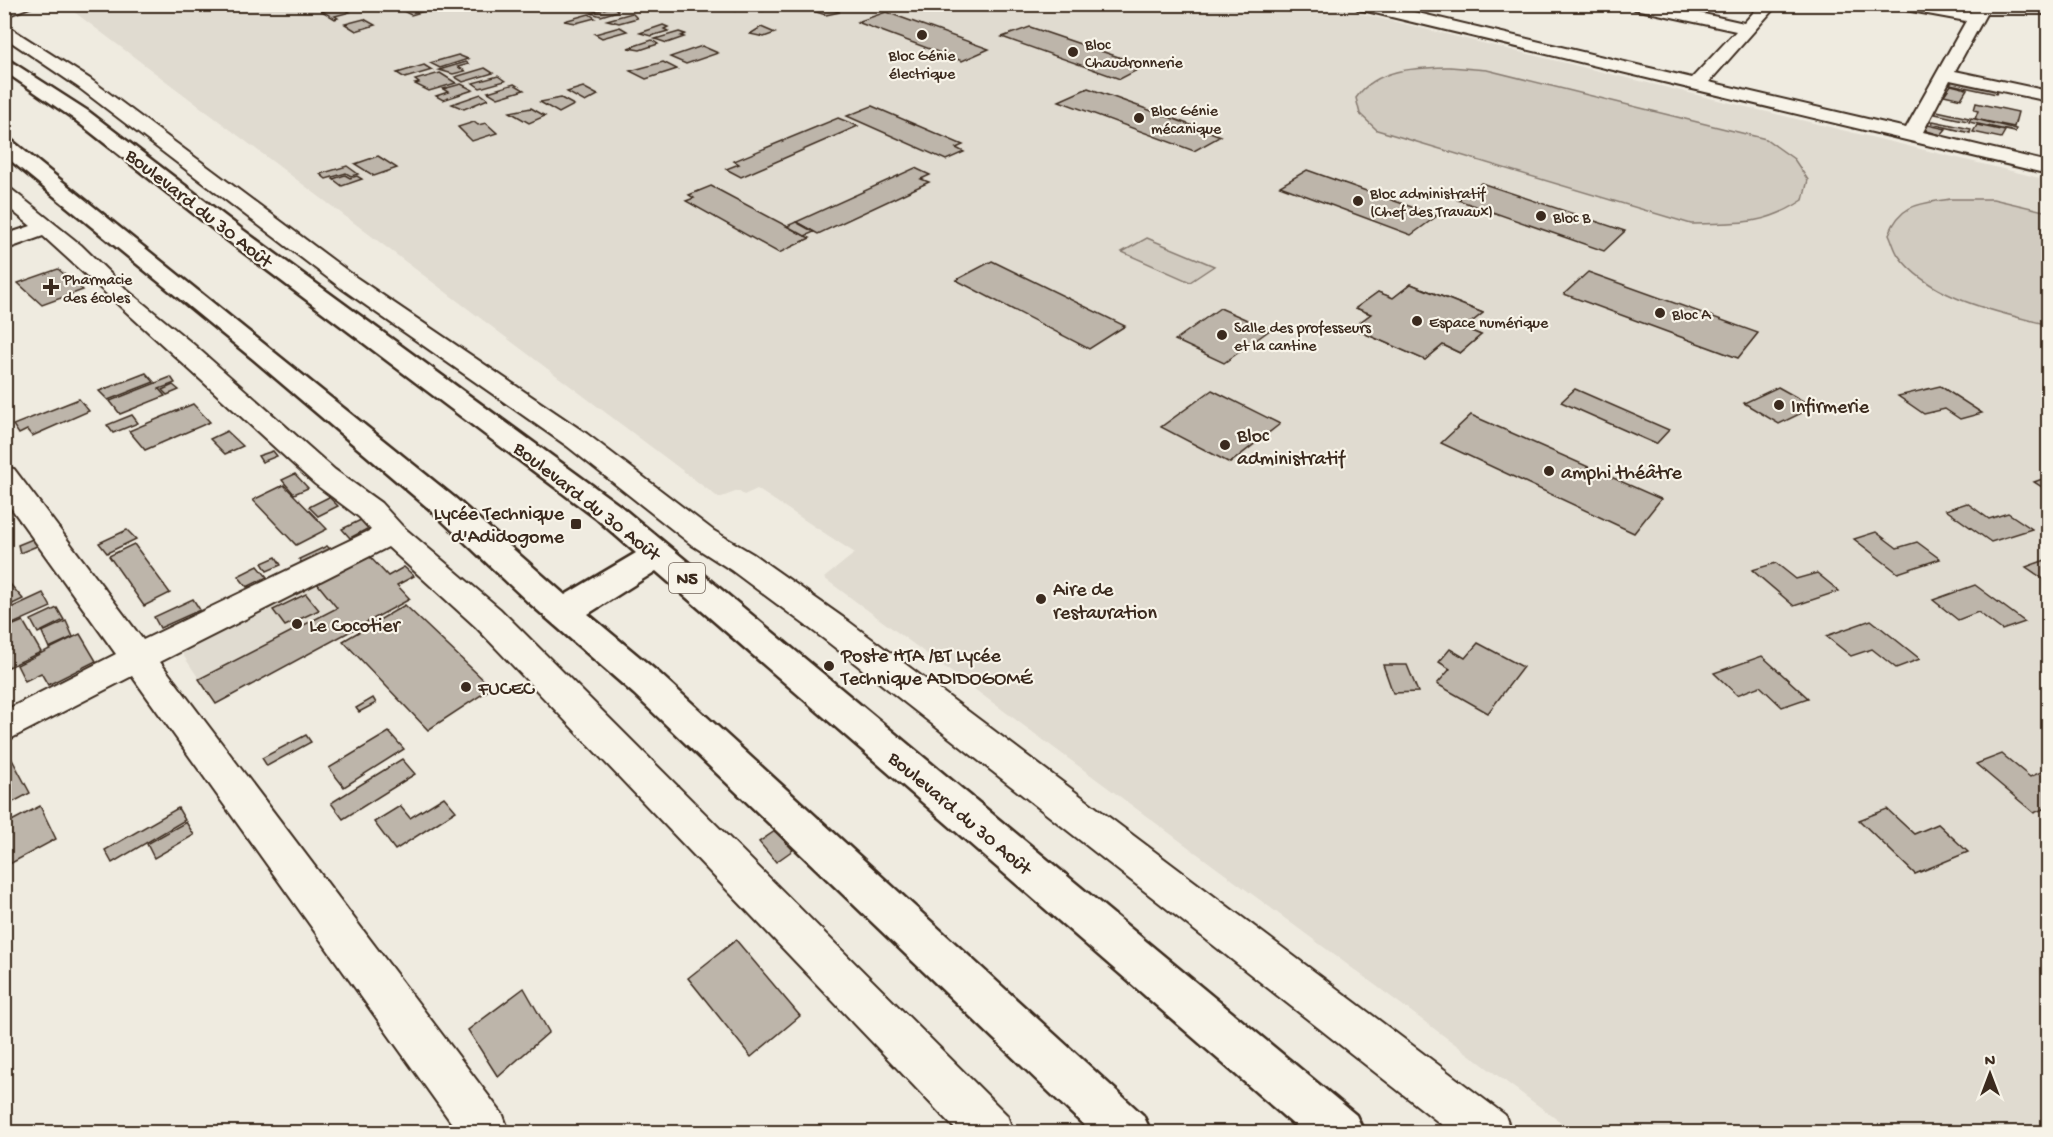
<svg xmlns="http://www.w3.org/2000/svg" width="2053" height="1137" font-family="'Gochi Hand',sans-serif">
<rect width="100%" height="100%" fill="#efebe0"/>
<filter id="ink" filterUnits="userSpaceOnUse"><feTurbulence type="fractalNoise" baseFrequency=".0167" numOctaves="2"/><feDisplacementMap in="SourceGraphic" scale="12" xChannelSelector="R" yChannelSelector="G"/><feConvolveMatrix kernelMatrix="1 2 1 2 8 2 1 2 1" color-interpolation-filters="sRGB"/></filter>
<g filter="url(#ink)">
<!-- built -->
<g fill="#e0dbd0">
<polygon points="65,5 1326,5 2048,180 2048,1132 1574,1132 824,578 855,553 757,489 744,495 738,491 719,498"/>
<polygon points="369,556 410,599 216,704 179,649"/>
</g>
<!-- green -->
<g fill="#d1cbc0" stroke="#867a6f" stroke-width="1.5">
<path d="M1450,67L1487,70L1766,139L1794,159L1808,180L1803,200C1764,226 1737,223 1691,224L1377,130L1360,114L1356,98C1377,68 1415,68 1450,67Z"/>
<path d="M1950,199H1993L2048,212V325C1999,312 1930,300 1898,255C1894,249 1892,240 1889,234C1901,203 1920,204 1950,199Z"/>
<polygon points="1147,238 1214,266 1190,282 1122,252"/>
</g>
<!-- building -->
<g fill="#bdb5aa" stroke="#3b2a1e" stroke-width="1.5" fill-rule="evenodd">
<polygon points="417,4 428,10 411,15 399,9"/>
<polygon points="738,4 746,7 735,11 719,5"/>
<polygon points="758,4 782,4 763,11 752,7"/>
<polygon points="340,6 350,12 335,16 338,18 335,19 322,11"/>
<polygon points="613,6 618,11 601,16 591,13"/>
<polygon points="820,6 840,12 826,15 813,11 815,10 812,9"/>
<polygon points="886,12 989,49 962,61 857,22"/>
<polygon points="632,13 637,18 619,23 607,20"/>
<polygon points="589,14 595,18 576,23 564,21"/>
<polygon points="364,19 375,25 356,31 345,24"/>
<polygon points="663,25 668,27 664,29 668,31 651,36 640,33"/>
<polygon points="620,27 627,31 602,38 595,34"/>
<polygon points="761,27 775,33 764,37 750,34"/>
<polygon points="1030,27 1145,66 1120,79 1002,37"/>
<polygon points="679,32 685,34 681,36 684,37 667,43 655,39"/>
<polygon points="652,40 658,44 640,50 628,48"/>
<polygon points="702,46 718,53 686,64 670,57"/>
<polygon points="458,55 468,59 440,68 430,63"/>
<polygon points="466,62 469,64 458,67 465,71 453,74 439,70"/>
<polygon points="663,62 677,69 646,79 630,71"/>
<polygon points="424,65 432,70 405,78 397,73"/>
<polygon points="485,68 493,73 463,82 455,77"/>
<polygon points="440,73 456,83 429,91 415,84 419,83 415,80"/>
<polygon points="498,76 505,81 480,88 473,83"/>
<polygon points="1952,81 1998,91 1996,94 1950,84"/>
<polygon points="461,84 473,90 443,100 436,96 448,92 443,89"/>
<polygon points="514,84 524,90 498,98 488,92"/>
<polygon points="1951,85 1967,89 1961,99 1944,95"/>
<polygon points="583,87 598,95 585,102 567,92"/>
<polygon points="1088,88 1221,136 1194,151 1059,101"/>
<polygon points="481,94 488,99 464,109 452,104"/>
<polygon points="561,98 574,105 559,113 540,102"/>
<polygon points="1976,103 2018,112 2014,127 1975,119 1978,111 1974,110"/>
<polygon points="872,106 963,145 956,148 964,152 946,160 847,116"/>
<polygon points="531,108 545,116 529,123 510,112"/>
<polygon points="1937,111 1969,118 1967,121 1935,114"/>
<polygon points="838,118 858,126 741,177 726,169 739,164 734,161"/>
<polygon points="1971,118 2016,129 2015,132 1969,122"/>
<polygon points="1933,121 1971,129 1970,133 1932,124"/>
<polygon points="474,122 478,125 486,123 497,133 472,141 458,127"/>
<polygon points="1928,125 1946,129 1941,135 1927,131 1925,130"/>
<polygon points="1977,125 2005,131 2001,138 1973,132"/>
<polygon points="378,156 397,168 374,176 355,164"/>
<polygon points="347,166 358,174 351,176 346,173 326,179 320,174"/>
<polygon points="915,168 930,175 921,179 929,182 818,234 796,222"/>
<polygon points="1307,170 1437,216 1411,235 1280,186"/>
<polygon points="345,175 350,178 357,176 362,179 342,186 333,179"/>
<polygon points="1481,183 1625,231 1604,251 1458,200"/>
<polygon points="711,186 805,236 810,238 779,253 686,201 694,198 689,195"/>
<polygon points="796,222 814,232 805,236 787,226"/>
<polygon points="992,261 1125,326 1089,349 956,280"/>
<polygon points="58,269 83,290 42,305 18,283"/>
<polygon points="1588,272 1758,333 1738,358 1564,294"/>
<path d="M1411,284L1483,313L1464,328L1481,335L1460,353L1443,345L1425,360L1352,328L1371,314L1356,308L1378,292L1393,298ZM1413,316L1425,320L1416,327L1405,322Z"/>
<polygon points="1411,284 1483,313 1464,328 1481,335 1460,353 1443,345 1425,360 1352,328 1371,314 1356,308 1378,292 1393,298"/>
<polygon points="1220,308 1270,330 1224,363 1175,340"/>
<polygon points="146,373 154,382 108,400 99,391"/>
<polygon points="171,377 175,383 159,389 165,396 120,414 110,401"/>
<polygon points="173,385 179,390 167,395 162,390"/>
<polygon points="1940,386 1982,413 1960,419 1945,409 1924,414 1898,396"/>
<polygon points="1778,387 1814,407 1779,424 1744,403"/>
<polygon points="1575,389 1669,430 1656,444 1561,402"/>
<polygon points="1212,390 1280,424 1230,463 1161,427"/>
<polygon points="79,399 89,411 32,436 27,430 19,434 13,425"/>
<polygon points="193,404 210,422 145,450 129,431"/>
<polygon points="132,415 138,423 113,433 107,425"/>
<polygon points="1471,415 1661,499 1634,533 1441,443"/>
<polygon points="227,431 243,446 225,454 210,439"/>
<polygon points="273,451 277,456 262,462 258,456"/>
<polygon points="295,474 308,488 294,494 282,480"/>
<polygon points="2048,477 2048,491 2034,482"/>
<polygon points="284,485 327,529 296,545 253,500"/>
<polygon points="329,497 338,506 318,516 309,507"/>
<polygon points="1967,503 1989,519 2008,513 2032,529 1991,542 1946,510"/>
<polygon points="361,520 369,528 350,538 342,529"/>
<polygon points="127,530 136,539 107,553 99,543"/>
<polygon points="1876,532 1897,548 1917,542 1940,559 1898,573 1854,539"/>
<polygon points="40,536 42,544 20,553 18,545"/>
<polygon points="134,544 170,593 144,606 109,556"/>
<polygon points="327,546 331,550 303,564 299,559"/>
<polygon points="369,556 388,576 404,567 414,576 397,585 410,599 216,704 199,679 337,608 316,582"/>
<polygon points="276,557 281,565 267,571 262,563"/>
<polygon points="2048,559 2048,582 2026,567"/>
<polygon points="1776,563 1796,579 1817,573 1839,591 1794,606 1752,570"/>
<polygon points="258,566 267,577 247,587 238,576"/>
<polygon points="10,584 23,599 4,608 4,586"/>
<polygon points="1975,585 2025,622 2002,630 1978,612 1958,620 1933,600"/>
<polygon points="43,593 51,607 6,627 4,611"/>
<polygon points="306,594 319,610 285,626 273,610"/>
<polygon points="193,599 200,610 160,628 154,617"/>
<polygon points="405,605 492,688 428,730 343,641"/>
<polygon points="57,608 64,620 38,633 31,620"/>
<polygon points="1871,620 1920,659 1896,668 1872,649 1851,656 1826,636"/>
<polygon points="23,621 41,652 9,667 4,658 4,629"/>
<polygon points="66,621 73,637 49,648 42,632"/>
<polygon points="80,634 96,661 48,685 41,673 25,681 17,665"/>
<polygon points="1478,643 1523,667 1488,713 1437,684 1450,669 1439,662 1450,649 1465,658"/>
<polygon points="1762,656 1808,698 1782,707 1760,686 1737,695 1714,673"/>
<polygon points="1383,665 1407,665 1418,692 1393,693"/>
<polygon points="373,698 376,703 359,712 356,708"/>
<polygon points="389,732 404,749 344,787 329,768"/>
<polygon points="306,735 311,742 267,766 262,758"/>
<polygon points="8,752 30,793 4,807 4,754"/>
<polygon points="2002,754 2030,777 2048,769 2048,807 2034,813 1976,764"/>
<polygon points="402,759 415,774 343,819 331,803"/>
<polygon points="444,797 456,811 395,850 374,822 400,806 410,818"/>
<polygon points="40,806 56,839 4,867 4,825"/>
<polygon points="178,808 185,820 112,863 105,850"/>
<polygon points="1887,809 1914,834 1938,824 1968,852 1915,874 1859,820"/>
<polygon points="186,822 194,835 154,858 147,844"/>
<polygon points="775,831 793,850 776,862 759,842"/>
<polygon points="736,940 800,1016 751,1057 688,978"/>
<polygon points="524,988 549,1032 498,1077 468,1030"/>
</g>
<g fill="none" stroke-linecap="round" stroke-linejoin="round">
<defs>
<g id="street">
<polygon points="12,4 38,4 4,17 4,7"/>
<polygon points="1350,4 1380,4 1692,78 1736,31 1635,9 1627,4 1659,4 1744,23 1761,4 1778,4 1709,82 1906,128 1966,21 1900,9 1892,4 1928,4 1970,12 1975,4 2048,4 2048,14 1986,14 1955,71 2048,91 2048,101 1950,80 1923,132 2048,162 2048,174 1358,9"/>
<polygon points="4,24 90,79 357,278 587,434 714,531 753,554 848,621 1505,1115 1511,1132 1451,1132 824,639 731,570 692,545 567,446 341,288 78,87 4,37"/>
<polygon points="4,187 11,189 81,245 128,291 193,344 335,470 381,503 402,526 500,609 1007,1115 1013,1132 958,1132 476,627 388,547 160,662 503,1115 509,1132 458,1132 132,676 4,742 4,711 116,654 4,498 4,467 14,469 143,640 371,530 359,517 315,484 43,236 4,250 4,235 31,226 4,204"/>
</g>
<polygon id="highway" points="4,57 88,111 243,230 619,505 1356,1115 1364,1132 1302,1132 656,571 588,614 660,674 1143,1115 1151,1132 1091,1132 634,694 527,601 433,512 253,359 4,155 4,138 11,140 455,498 565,595 636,553 597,519 227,240 74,119 4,71"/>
</defs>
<!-- street casing -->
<use href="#street" stroke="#3b2a1e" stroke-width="4"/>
<!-- highway casing -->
<use href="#highway" stroke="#3b2a1e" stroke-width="5"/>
<!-- street -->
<use href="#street" fill="#f7f3e8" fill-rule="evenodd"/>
<!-- highway -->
<use href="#highway" fill="#f7f3e8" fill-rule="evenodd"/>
</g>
</g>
<!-- markers -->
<g fill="#3b2a1e" stroke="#f7f3e8" stroke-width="2">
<circle cx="922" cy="35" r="6"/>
<circle cx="1073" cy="52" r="6"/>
<circle cx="1139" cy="118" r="6"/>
<circle cx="1358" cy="201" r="6"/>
<circle cx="1541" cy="216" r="6"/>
<path d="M48 278h6v6h6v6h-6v6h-6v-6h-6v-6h6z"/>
<circle cx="1660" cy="313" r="6"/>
<circle cx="1417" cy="321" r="6"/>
<circle cx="1222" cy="335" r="6"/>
<circle cx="1779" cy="405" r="6"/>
<circle cx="1225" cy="445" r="6"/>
<circle cx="1549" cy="471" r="6"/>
<rect x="570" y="518" width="12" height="12" rx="3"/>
<circle cx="1041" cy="599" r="6"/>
<circle cx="297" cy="624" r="6"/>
<circle cx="829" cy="666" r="6"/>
<circle cx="466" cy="687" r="6"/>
</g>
<g text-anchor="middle" stroke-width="4.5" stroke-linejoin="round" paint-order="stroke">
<!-- far-poi labels -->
<g font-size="16" fill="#3b2a1e" stroke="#f7f3e8" text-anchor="start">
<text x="1085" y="49">Bloc<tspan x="1085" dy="18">Chaudronnerie</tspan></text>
<text x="922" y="60" text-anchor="middle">Bloc Génie<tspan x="922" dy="18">électrique</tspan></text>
<text x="1151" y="115">Bloc Génie<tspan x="1151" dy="18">mécanique</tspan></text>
<text x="1370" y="198">Bloc administratif<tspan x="1370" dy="18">(Chef des Travaux)</tspan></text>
<text x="1553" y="222">Bloc B</text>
<text x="63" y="284">Pharmacie<tspan x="63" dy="18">des écoles</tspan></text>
<text x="1672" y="319">Bloc A</text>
<text x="1429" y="327">Espace numérique</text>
<text x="1234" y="332">Salle des professeurs<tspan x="1234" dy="18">et la cantine</tspan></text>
</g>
<!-- shield labels -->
<rect fill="#f7f3e8" stroke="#73665b" stroke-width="1.5" x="669" y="563" width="36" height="30" rx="4.5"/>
<g font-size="18" font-weight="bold" fill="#3b2a1e">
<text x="687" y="584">N5</text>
</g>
<!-- street labels -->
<g font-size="20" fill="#3b2a1e" stroke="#f7f3e8">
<text transform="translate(200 207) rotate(38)" y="7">Boulevard du 30 Août</text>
<text transform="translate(588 500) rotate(38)" y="7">Boulevard du 30 Août</text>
<text transform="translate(961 812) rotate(40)" y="7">Boulevard du 30 Août</text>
</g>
<!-- poi labels -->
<g font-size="20" fill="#3b2a1e" stroke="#f7f3e8" text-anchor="start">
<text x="1791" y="412">Infirmerie</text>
<text x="1237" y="441">Bloc<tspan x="1237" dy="23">administratif</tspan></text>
<text x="1561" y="478">amphi théâtre</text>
<text x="564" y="519" text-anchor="end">Lycée Technique<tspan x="564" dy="23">d'Adidogome</tspan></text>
<text x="1053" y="595">Aire de<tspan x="1053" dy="23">restauration</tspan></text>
<text x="309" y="631">Le Cocotier</text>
<text x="841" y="661">Poste HTA /BT Lycée<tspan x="841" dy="23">Technique ADIDOGOMÉ</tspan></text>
<text x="478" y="694">FUCEC</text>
</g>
</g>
<!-- margin -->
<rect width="2053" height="1137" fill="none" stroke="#f7f3e8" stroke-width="24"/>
<rect x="12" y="12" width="2029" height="1113" fill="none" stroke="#3b2a1e" stroke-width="2" filter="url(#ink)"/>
<!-- north arrow -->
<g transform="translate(1990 1074)" stroke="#f7f3e8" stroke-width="4.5" paint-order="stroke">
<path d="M0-4.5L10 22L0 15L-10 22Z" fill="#3b2a1e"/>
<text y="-9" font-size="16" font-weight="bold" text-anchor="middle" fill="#3b2a1e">N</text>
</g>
</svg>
